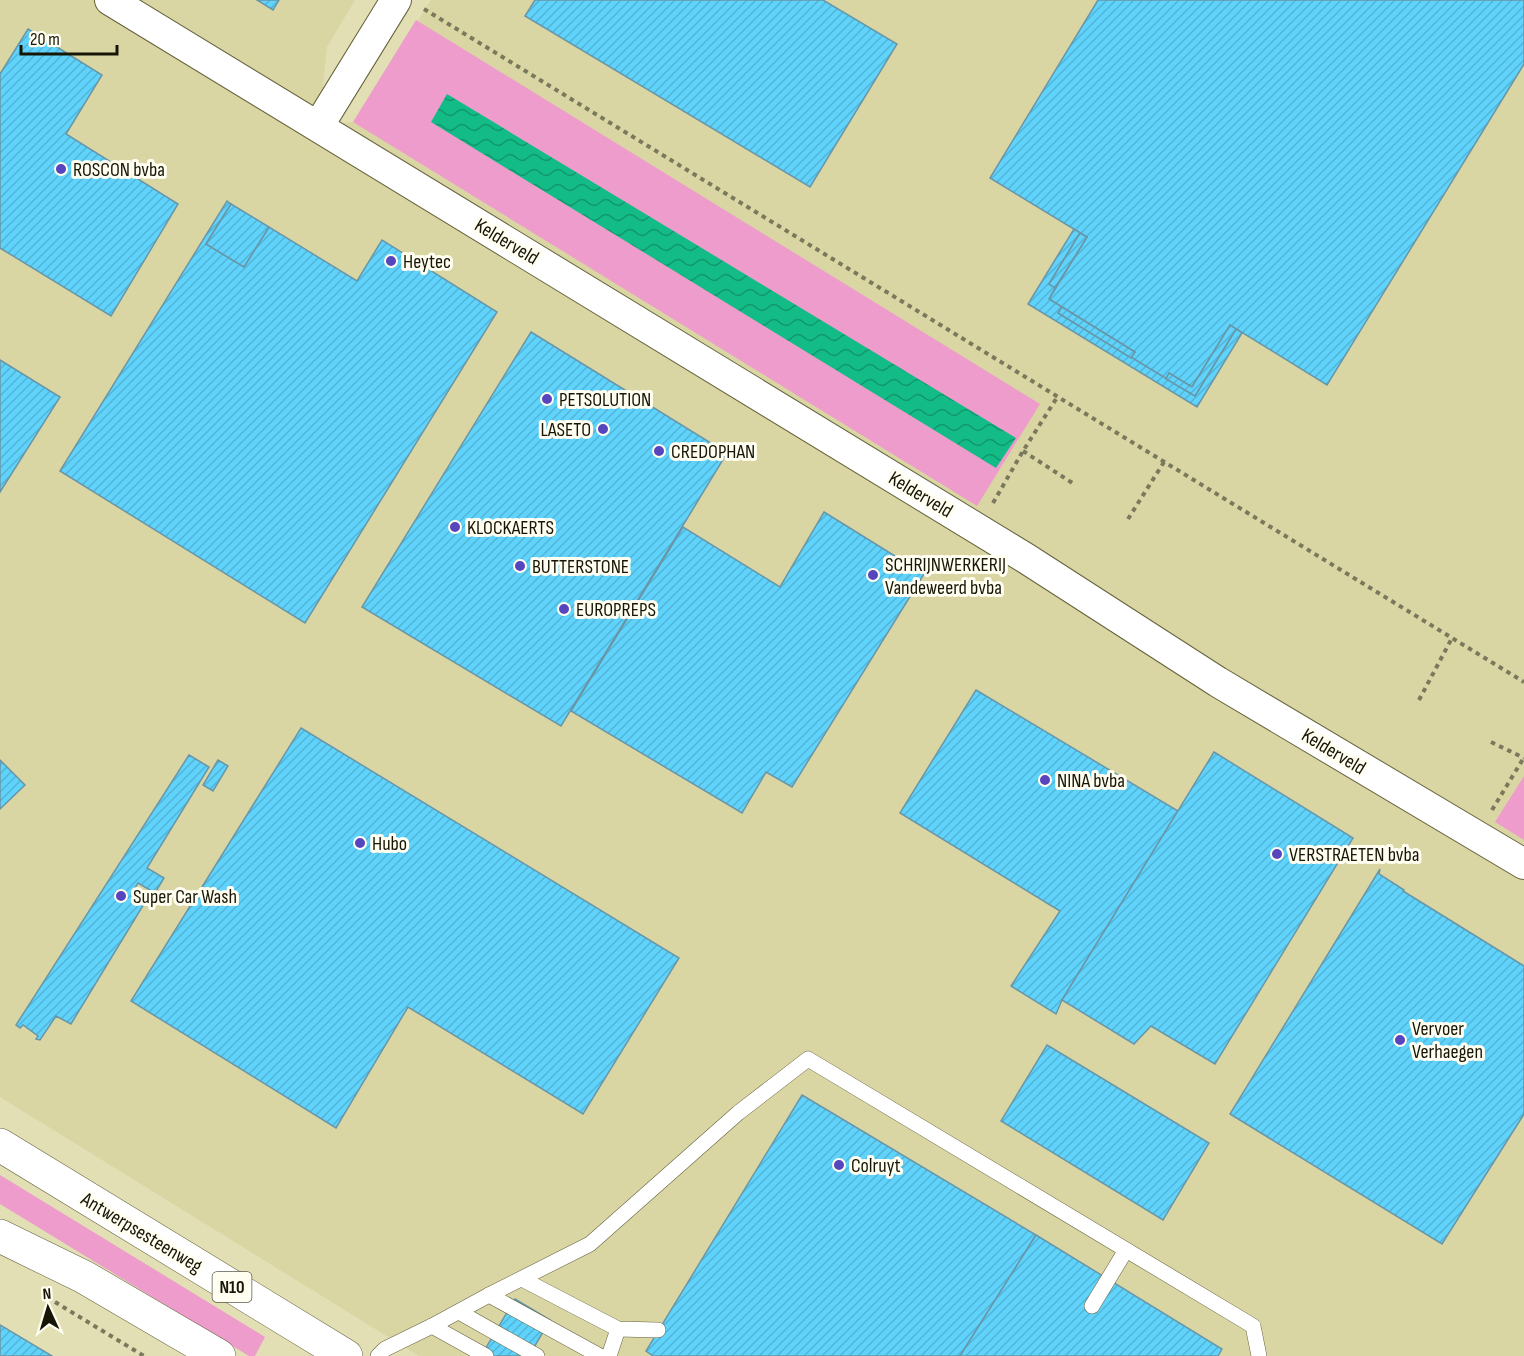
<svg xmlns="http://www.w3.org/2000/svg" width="1524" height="1356" font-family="'Sofia Sans Condensed',sans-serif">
<defs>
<pattern id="water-waves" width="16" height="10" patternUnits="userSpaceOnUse" patternTransform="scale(1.5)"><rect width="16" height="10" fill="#13bb86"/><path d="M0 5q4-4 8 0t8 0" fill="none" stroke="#11976c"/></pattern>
<pattern id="building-hatch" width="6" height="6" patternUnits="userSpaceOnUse" patternTransform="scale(1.5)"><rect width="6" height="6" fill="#5fd3fb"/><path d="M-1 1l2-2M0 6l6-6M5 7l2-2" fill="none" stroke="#52b4d6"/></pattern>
</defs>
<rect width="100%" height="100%" fill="#e2dfb5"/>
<!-- built -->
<polygon fill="#d9d6a4" points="0,0 355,0 327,47 319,125 353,122 431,0 1524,0 1524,1356 419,1356 0,1097"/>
<!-- green -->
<g fill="#ed9ccb">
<polygon points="416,20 1040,404 977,506 353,122"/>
<polygon points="1524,776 1524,840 1495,822"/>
<polygon points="0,1175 265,1337 255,1356 249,1356 0,1204"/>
</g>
<!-- water -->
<polygon fill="url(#water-waves)" points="447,94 1016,438 996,468 431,122"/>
<!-- building -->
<g fill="url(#building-hatch)" stroke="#6996a7" stroke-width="1.5">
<polygon points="257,0 279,0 273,10"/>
<polygon points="535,0 823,0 897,44 810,187 525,16"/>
<polygon points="1098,0 1524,0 1524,64 1327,385 1230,325 1192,387 1169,373 1166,379 1131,358 1135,352 1049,299 1087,237 990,178"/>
<polygon points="28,29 102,75 66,134 178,204 111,316 0,248 0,74"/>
<polygon points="227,201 231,204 206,244 244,267 269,227 357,281 382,240 497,312 305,623 60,471"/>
<polygon points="231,204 269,227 244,267 206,244"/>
<polygon points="1074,229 1080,233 1049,284 1055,288 1049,299 1062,307 1058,313 1195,396 1236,329 1242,333 1197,407 1028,304"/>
<polygon points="1080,233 1087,237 1055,288 1049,284"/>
<polygon points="1062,307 1135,352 1131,358 1058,313"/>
<polygon points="1230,325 1236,329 1195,396 1166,379 1169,373 1192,387"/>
<polygon points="531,332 727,453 561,726 362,607"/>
<polygon points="0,360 60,397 0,492"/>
<polygon points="824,512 924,574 792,787 766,772 742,813 571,711 683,527 780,587"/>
<polygon points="976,690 1178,811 1062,1000 1056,1014 1011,986 1060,911 900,813"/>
<polygon points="301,728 679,958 583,1114 408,1007 336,1128 131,1001"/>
<polygon points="1214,752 1353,838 1215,1064 1151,1026 1134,1044 1062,1000"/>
<polygon points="189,755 209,767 147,868 164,878 155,893 138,883 133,891 147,899 71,1024 56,1016 40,1040 36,1039 38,1036 23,1025 20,1028 16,1025"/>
<polygon points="0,760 25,785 0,809"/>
<polygon points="218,760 228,766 213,791 203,785"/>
<polygon points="1380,869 1379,874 1404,890 1403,891 1524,966 1524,1114 1442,1244 1230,1114"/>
<polygon points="1047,1045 1209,1143 1163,1220 1001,1121"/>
<polygon points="802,1095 1036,1235 960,1356 653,1356 646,1351"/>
<polygon points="1036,1235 1222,1349 1218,1356 960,1356"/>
<polygon points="515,1299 550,1320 529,1356 481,1356"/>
<polygon points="0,1325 52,1356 0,1356"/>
</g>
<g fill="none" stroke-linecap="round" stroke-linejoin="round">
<defs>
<g id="service">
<polyline points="522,1279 618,1329 658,1330"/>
<polyline points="489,1295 600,1356"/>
<polyline points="1092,1306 1126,1250"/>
<polyline points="459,1312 537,1356"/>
<polyline points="432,1326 486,1356"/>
<polyline points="378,1356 385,1349 432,1326 489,1295 590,1244 738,1113 808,1059 1253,1326 1259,1356"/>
<polyline points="609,1356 618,1329"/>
</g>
<g id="minor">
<polyline points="110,0 1027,559 1218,682 1524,864"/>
<polyline points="319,125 396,0"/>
</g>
<g id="primary">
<polyline points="0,1145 346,1356"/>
<polyline points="0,1236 84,1277 219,1356"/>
</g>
</defs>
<!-- service casing -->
<use href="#service" stroke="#65623c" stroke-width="16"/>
<!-- minor casing -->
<use href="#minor" stroke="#65623c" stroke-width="32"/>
<!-- primary casing -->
<use href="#primary" stroke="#65623c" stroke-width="34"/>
<!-- path -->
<g stroke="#7b795c" stroke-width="4" stroke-dasharray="4.5 4.5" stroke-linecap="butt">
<polyline points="424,9 1524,682"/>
<polyline points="1023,451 1074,484"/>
<polyline points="993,503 1023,451 1058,396"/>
<polyline points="1128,519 1164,462"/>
<polyline points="1419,700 1452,638"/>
<polyline points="1491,742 1524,758"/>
<polyline points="1492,810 1523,759"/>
<polyline points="55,1302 144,1356"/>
</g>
<!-- service -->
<use href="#service" stroke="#fff" stroke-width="15"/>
<!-- minor -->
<use href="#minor" stroke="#fff" stroke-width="30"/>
<!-- primary -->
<use href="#primary" stroke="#fff" stroke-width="33"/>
</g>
<!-- markers -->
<g fill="#5745bd" stroke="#fffef1" stroke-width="2">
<circle cx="61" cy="169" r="6"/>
<circle cx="391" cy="261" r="6"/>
<circle cx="547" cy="399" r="6"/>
<circle cx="603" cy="429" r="6"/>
<circle cx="659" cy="451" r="6"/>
<circle cx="455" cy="527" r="6"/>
<circle cx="520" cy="566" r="6"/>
<circle cx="873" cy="575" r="6"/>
<circle cx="564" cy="609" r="6"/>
<circle cx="1045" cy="780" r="6"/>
<circle cx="360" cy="843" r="6"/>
<circle cx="1277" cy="854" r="6"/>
<circle cx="121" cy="896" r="6"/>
<circle cx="1400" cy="1040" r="6"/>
<circle cx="839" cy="1165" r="6"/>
</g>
<g text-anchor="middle" stroke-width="6" stroke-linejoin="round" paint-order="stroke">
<!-- shield labels -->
<rect fill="#fffef1" stroke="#5d5c4c" stroke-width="1.5" x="212.5" y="1272" width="39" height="30" rx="4.5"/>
<g font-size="18" font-weight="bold" fill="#171606">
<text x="232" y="1293">N10</text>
</g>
<!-- poi labels -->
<g font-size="20" fill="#171606" stroke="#fffef1" text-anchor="start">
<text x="73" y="176">ROSCON bvba</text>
<text x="403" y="268">Heytec</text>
<text x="559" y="406">PETSOLUTION</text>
<text x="591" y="436" text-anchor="end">LASETO</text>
<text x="671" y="458">CREDOPHAN</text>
<text x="467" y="534">KLOCKAERTS</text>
<text x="885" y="571">SCHRIJNWERKERIJ<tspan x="885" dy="23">Vandeweerd bvba</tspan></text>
<text x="532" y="573">BUTTERSTONE</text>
<text x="576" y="616">EUROPREPS</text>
<text x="1057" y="787">NINA bvba</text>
<text x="372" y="850">Hubo</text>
<text x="1289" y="861">VERSTRAETEN bvba</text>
<text x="133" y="903">Super Car Wash</text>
<text x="1412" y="1035">Vervoer<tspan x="1412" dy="23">Verhaegen</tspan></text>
<text x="851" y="1172">Colruyt</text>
</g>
<!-- street labels -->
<g font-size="20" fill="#171606" stroke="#fffef1">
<text transform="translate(507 241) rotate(31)" y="7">Kelderveld</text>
<text transform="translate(921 494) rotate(31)" y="7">Kelderveld</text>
<text transform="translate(1334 751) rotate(31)" y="7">Kelderveld</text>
<text transform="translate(142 1232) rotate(31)" y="7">Antwerpsesteenweg</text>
</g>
</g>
<!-- north arrow -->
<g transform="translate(48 1308) rotate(356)" stroke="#fffef1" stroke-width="4.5" paint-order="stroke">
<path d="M0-4.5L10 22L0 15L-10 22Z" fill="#171606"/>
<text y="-9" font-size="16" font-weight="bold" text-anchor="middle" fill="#171606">N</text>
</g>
<!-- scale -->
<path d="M21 45v9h96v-9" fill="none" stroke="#171606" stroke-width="3"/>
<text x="30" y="45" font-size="18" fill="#171606" stroke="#fffef1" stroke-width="4.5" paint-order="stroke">20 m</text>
</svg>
